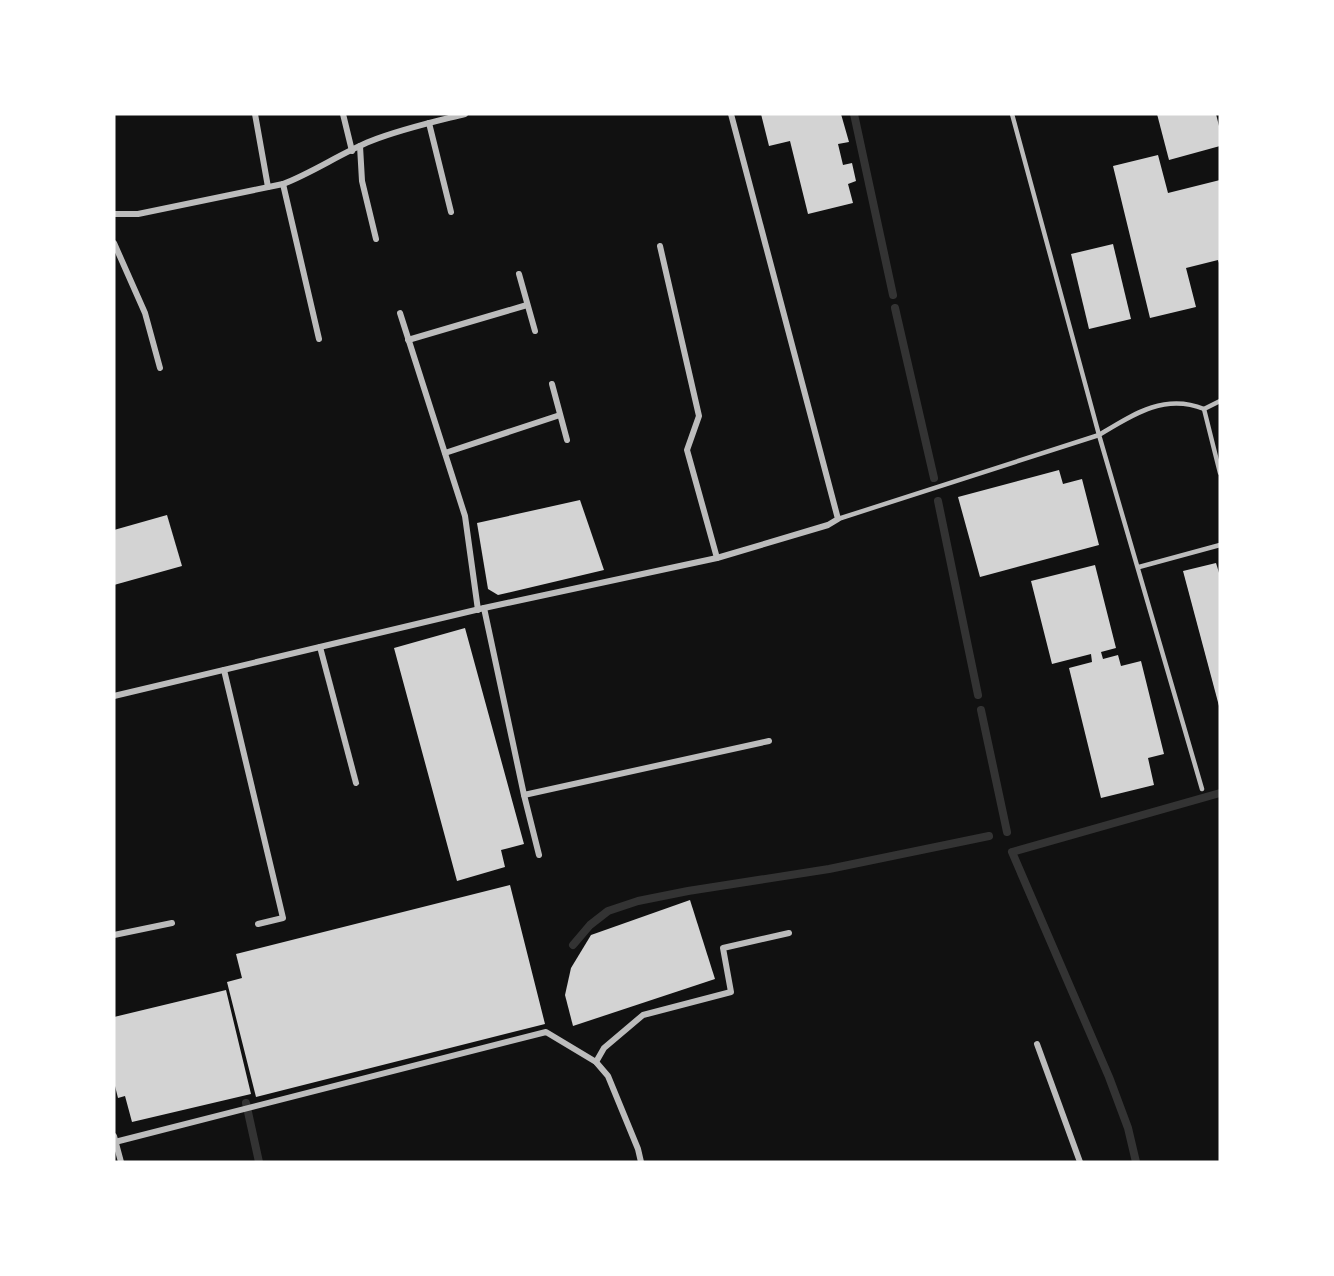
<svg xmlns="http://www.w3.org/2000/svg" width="1334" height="1276" font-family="Mulish,sans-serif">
<rect width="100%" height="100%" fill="#111"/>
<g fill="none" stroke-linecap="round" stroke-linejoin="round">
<!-- stream -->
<g stroke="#333" stroke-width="8">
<polyline points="854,114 893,295"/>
<polyline points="895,308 934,478"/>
<polyline points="938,501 978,695"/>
<polyline points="981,710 1007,832"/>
<polyline points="573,945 590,925 608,911 638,901 688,891 829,869 989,836"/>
<polyline points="246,1103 259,1162"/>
<polyline points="1136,1162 1128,1128 1109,1077 1012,852 1220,793"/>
</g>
</g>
<!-- building -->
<g fill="#d3d3d3">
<polygon points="761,114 841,114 849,142 838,144 843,165 852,163 856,181 848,184 853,203 808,214 790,141 769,146"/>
<polygon points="1157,114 1216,114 1220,130 1220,146 1169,160"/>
<polygon points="1158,155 1168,193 1220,180 1220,266 1218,260 1186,268 1196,307 1150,318 1113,166"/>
<polygon points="1113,244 1131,319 1089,329 1071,254"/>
<polygon points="1059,470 1063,484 1082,479 1099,545 980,577 958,497"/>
<polygon points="580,500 604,570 498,595 488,589 477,523"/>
<polygon points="167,515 182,566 114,585 114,530"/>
<polygon points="1216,563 1220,576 1219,706 1183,571"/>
<polygon points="1095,565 1116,648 1101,652 1103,659 1118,655 1121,666 1141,661 1164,754 1148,758 1154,785 1101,798 1069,668 1092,662 1091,654 1052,664 1031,581"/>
<polygon points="465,628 524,844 501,850 505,867 457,881 394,648"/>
<polygon points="510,885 545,1024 256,1097 227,982 242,978 236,954"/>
<polygon points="690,900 715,979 573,1026 565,995 571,968 591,935"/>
<polygon points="226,990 251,1094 132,1122 125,1096 118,1098 114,1082 114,1017"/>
</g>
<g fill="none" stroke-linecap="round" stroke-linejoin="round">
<!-- service -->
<g stroke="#bcbcbc" stroke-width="4.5">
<polyline points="1204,409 1220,473"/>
<polyline points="838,519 1099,435 1012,114"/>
<polyline points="1139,567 1220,545"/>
<path d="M1202,789L1099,435C1132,415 1164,393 1204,409L1220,401"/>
</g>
<!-- minor -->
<g stroke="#bcbcbc" stroke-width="6">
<polyline points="255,114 268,187"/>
<polyline points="343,114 352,151"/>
<polyline points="429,123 451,212"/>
<polyline points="360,146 362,181 376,239"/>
<polyline points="283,184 319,339"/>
<path d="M114,214H138L283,184C314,172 341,153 371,141C401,129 433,122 465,114"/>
<polyline points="114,243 145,313 160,368"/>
<polyline points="660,246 699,416 687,450 717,558"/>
<polyline points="519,274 535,331"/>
<polyline points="400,313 465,516 478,610"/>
<polyline points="408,340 527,305"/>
<polyline points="552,384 567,440"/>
<polyline points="445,453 560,415"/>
<polyline points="484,608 524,795 769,741"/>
<polyline points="320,647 356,783"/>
<polyline points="224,670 283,918 258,924"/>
<polyline points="114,696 484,608 717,558 828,525 838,519 731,114"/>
<polyline points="524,795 539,855"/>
<polyline points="114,935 172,923"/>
<polyline points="1037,1044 1080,1162"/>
<polyline points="596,1062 604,1048 643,1015 731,992 723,948 789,933"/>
<polyline points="114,1136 121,1162"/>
<polyline points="115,1142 546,1032 596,1062 608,1076 638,1149 641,1162"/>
</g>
</g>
<!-- border -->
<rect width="1334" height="1276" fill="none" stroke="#ffffff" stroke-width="231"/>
</svg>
